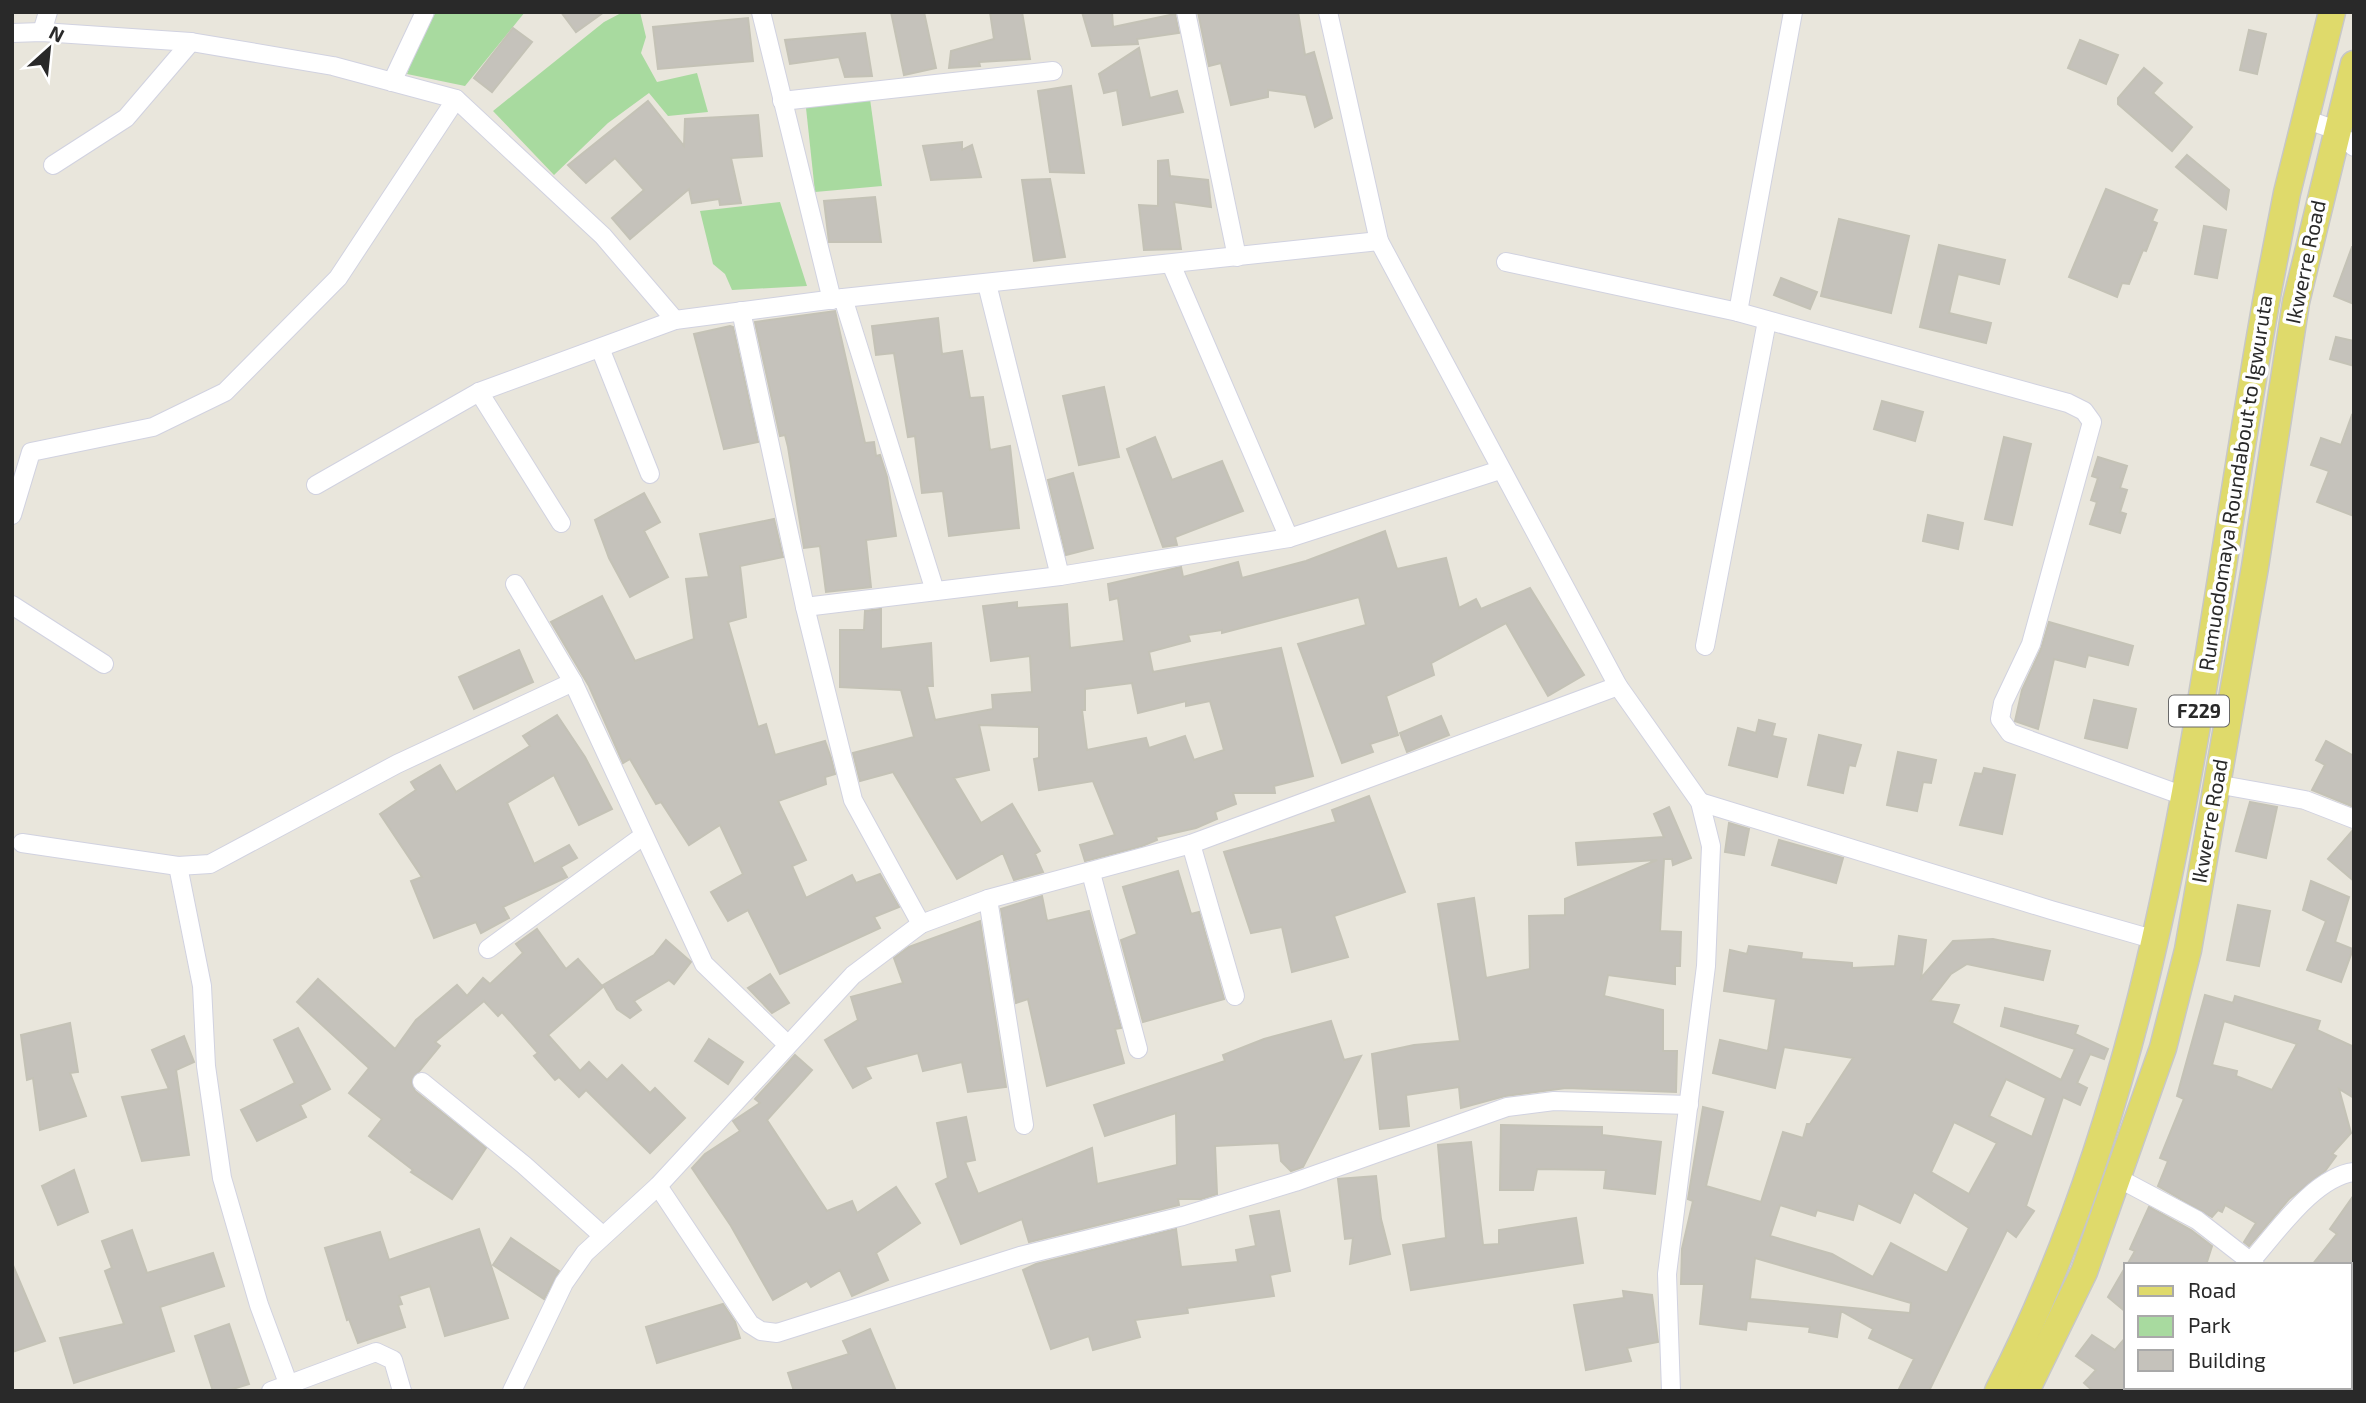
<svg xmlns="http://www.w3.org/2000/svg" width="2366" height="1403" font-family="'Exo 2',sans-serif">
<rect width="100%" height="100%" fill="#e9e6dc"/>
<!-- green -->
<g fill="#a8da9f">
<polygon points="436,12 525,12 465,86 407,74 420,38"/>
<polygon points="623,12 640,12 646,37 641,53 657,82 697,73 708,112 668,116 649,93 608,123 554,175 493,111 604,22"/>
<polygon points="870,99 882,186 815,192 806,108"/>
<polygon points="780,202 807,286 732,290 725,274 713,264 700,211"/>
</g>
<!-- building -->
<g fill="#c5c2bb" stroke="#c4c2b6" stroke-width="2" fill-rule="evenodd">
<polygon points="561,12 604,12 576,32"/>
<polygon points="891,12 924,12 936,68 904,75"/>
<polygon points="990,12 1022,12 1030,59 979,62 980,66 949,68 951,51 994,39"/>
<polygon points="1082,12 1112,12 1113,27 1175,14 1179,33 1137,39 1138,44 1092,46"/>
<polygon points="1198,12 1298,12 1305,55 1314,52 1332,118 1315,127 1306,95 1268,90 1268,97 1231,105 1221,63 1209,66"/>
<polygon points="748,18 753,61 658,69 653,27"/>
<polygon points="513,28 532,42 492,92 474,78"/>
<polygon points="2249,30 2266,34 2257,74 2240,70"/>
<polygon points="865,33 872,76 845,77 839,57 790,64 785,40"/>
<polygon points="2080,40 2118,55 2106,84 2068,68"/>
<polygon points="1139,48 1150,98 1177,91 1183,112 1123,125 1117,90 1104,93 1099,74"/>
<polygon points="2144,68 2162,83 2153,93 2192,127 2172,151 2118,104 2118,98"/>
<polygon points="1071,86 1084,173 1050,172 1038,91"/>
<polygon points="648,101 684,146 685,119 758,115 762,156 731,158 741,203 720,205 719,199 692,203 689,189 630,239 612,218 644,190 615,158 586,183 568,165"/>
<polygon points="962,142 962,150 972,145 981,177 931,180 923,146"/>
<polygon points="2187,155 2229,190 2226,209 2176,167"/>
<polygon points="1168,160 1170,176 1208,180 1211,207 1174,202 1181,249 1144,250 1139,205 1158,206 1158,161"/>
<polygon points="1050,179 1065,257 1034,261 1022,180"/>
<polygon points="2106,189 2157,210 2152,221 2157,223 2146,251 2143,250 2129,284 2122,283 2117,297 2069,277"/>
<polygon points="875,197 881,242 829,242 824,201"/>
<polygon points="1839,219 1909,236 1891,313 1821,296"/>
<polygon points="2204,226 2226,230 2217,278 2195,274"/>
<polygon points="1939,245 2005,260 1999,284 1958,274 1949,313 1991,323 1986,343 1920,327"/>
<polygon points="2352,247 2354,247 2354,304 2334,296"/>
<polygon points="1781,278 1817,292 1810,309 1774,295"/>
<polygon points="835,311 865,443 874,442 876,456 880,455 887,477 896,536 866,540 871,587 826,592 820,546 804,548 788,447 785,435 780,436 755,322"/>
<polygon points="938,318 942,354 962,351 970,398 983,397 990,450 1010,446 1019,528 949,536 943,491 922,493 915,436 908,437 894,353 876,355 872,326"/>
<polygon points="730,326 733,327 758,442 724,449 694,334"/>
<polygon points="2336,337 2354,341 2354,366 2330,359"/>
<polygon points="1104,387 1119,457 1079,465 1063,396"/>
<polygon points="1882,401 1923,412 1915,441 1874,429"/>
<polygon points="2352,415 2354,416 2354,516 2317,502 2329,471 2311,465 2321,438 2341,445"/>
<polygon points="1155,437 1172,480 1222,461 1243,511 1175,537 1177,545 1163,547 1127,449"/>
<polygon points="2004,437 2031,444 2012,525 1985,519"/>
<polygon points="2098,457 2127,466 2120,488 2127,490 2120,512 2126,514 2120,533 2090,524 2097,502 2091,500 2098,478 2092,476"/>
<polygon points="1073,473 1093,548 1066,555 1048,480"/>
<polygon points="644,493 660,522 644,531 668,577 630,597 609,558 595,520"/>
<polygon points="1928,515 1963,523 1958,549 1923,541"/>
<polygon points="774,519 783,557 740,566 746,617 728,622 758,727 766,724 775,755 825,741 831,758 835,774 825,777 826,784 778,801 806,860 792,866 806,898 852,875 856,883 880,874 899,907 874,917 880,928 780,974 748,910 728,921 711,892 743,874 720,825 689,845 661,802 656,804 630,759 623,763 589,686 551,622 602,596 635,661 694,639 686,579 709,577 700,534"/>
<path d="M1385,531L1397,569L1446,558L1459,608L1476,599L1481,609L1530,588L1584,675L1548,696L1506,623L1431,663L1434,675L1386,696L1398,735L1370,744L1373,752L1342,763L1298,644L1366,625L1359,597L1222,633V630L1188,635L1190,641L1149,652L1153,672L1281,648L1313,776L1274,786L1275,793H1233L1236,804L1215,812L1217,819L1196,828L1156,837L1157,840L1142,846L1085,861L1080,845L1115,835L1093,781L1039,790L1034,759L1039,758V727L979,725L989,770L954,778L981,823L1012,804L1040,851L1035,854L1043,872L1014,880L1003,853L957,879L893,772L860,781L853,753L914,737L901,690L840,687V630H864L865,611L881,609V649L931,643L933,686H927L935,720L993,709L992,695L1032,692L1030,656L991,661L983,606L1017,602V608L1067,604L1070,648L1124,641L1118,598L1110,600L1108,584L1181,567L1183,577L1238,562L1242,578L1306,561ZM1132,683L1138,713L1186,701V706L1210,701L1224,750L1194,760L1185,736L1149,748L1146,738L1087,750L1082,710H1085V689Z"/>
<polygon points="2049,622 2133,646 2128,665 2088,655 2085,667 2054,659 2038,729 2015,721 2022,690 2041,649"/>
<polygon points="519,650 533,682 474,709 459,677"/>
<polygon points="2094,700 2136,709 2127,748 2085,738"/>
<polygon points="557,715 585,757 612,809 579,825 554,775 507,803 534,864 569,845 577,858 561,867 567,877 503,907 509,918 481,933 476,922 434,938 411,881 422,877 380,814 416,790 411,782 440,765 456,792 530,746 523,736"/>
<polygon points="1441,716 1449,735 1407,752 1400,733"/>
<polygon points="1759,720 1775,724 1772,736 1786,739 1777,777 1729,765 1738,728 1756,733"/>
<polygon points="1819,735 1861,745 1855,766 1849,765 1843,793 1808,785"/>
<polygon points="2326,741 2354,756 2354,807 2312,790 2325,765 2316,760"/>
<polygon points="1898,752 1936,760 1931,783 1923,782 1917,811 1887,805"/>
<polygon points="1984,768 2015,775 2002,834 1960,825 1975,773 1982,774"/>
<polygon points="1369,796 1405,892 1334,916 1348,957 1292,972 1282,927 1251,933 1224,852 1336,822 1332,810"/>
<polygon points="2250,802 2277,807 2266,858 2236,851"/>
<polygon points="1669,807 1691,858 1673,865 1672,859 1664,859 1660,931 1681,932 1680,966 1675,966 1675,984 1608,975 1604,996 1663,1010 1663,1051 1677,1051 1676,1092 1566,1088 1505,1096 1461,1108 1459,1087 1406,1095 1409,1126 1380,1129 1372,1054 1414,1045 1460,1041 1438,904 1474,898 1486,978 1530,969 1529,916 1565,915 1565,899 1657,860 1578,865 1576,843 1664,837 1654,814"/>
<polygon points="1729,823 1749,829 1744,855 1725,852"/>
<polygon points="2353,830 2354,830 2354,881 2328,859"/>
<polygon points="1779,840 1843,858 1836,883 1772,865"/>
<polygon points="1178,871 1191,914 1199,912 1224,999 1143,1022 1121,940 1137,934 1123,887"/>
<polygon points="2311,881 2349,897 2335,942 2353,949 2341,982 2307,970 2326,921 2303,910"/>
<polygon points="1042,896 1047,921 1089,911 1121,1028 1115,1029 1124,1063 1047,1086 1028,999 1016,1003 1001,909"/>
<polygon points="2238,905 2270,911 2259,966 2227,960"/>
<polygon points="980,921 1006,1087 968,1092 962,1062 923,1071 918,1053 865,1067 871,1078 853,1088 825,1040 858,1020 851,997 903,983 894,958 909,947"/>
<polygon points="537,929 566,969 578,959 603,987 548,1035 580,1071 589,1062 607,1080 622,1065 650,1093 655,1088 685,1118 650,1153 586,1090 579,1097 559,1077 555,1080 534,1056 538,1053 502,1012 498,1016 484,1001 435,1042 440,1046 411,1081 415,1091 486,1148 452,1199 411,1172 413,1170 369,1136 382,1119 349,1093 369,1068 297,1002 318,979 395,1049 416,1020 457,985 467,996 483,978 490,984 523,953 516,944"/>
<path d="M1899,936L1926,940L1921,978L1953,941L1993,939L2050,951L2043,980L1967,964L1951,974L1930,1001L1959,1005L1952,1023L2061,1080L2075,1049L2001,1026L2005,1008L2078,1026L2075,1034L2108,1049L2104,1059L2090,1054L2077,1083L2087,1088L2080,1105L2063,1097L2026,1206L2034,1211L2016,1237L2007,1230L1929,1391H1898L1914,1359L1869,1338L1873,1329L1841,1311L1837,1337L1809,1332L1810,1327L1747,1321L1746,1330L1700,1324L1704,1284H1681L1682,1249L1693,1201L1688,1199L1703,1107L1723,1112L1706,1186L1761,1202L1783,1132L1803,1138L1807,1124H1810L1853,1058L1784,1047L1775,1088L1713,1073L1720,1040L1768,1051L1776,999L1724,991L1730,950L1747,954L1749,946L1802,953L1801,959L1852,963V968L1895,966ZM2006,1079L2046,1098L2032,1137L1989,1116ZM1954,1122L1997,1143L1969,1194L1931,1172ZM1914,1192L1969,1228L1947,1273L1891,1243L1873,1277L1832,1254L1770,1236L1780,1205L1815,1216L1817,1210L1853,1220L1858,1203L1900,1223ZM1755,1258L1911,1303L1910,1313L1750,1299Z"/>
<polygon points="666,940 691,962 674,984 669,980 634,1001 641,1010 630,1018 617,1009 603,985 654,955"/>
<polygon points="770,974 789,1003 772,1013 748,988"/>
<path d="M2205,995L2233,1003L2235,996L2320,1021L2317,1030L2354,1047V1098L2339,1089L2351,1133L2332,1154L2336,1156L2325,1171L2289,1199L2249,1246L2244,1242L2256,1223L2225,1205L2222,1212L2218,1210L2212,1217L2158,1186L2168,1161L2160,1158L2184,1099L2177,1096ZM2224,1021L2297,1044L2272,1090L2236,1076L2237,1071L2212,1065Z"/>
<polygon points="1331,1021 1344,1060 1361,1056 1303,1167 1291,1171 1281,1161 1279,1143 1215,1146 1217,1194 1201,1199 1178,1199 1179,1205 1029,1242 1022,1219 961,1244 936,1184 948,1178 937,1123 966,1117 975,1160 965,1162 978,1194 1092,1148 1097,1184 1177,1165 1176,1113 1105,1136 1094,1105 1225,1061 1223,1055 1264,1039"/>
<polygon points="70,1023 78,1072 70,1073 86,1116 40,1130 33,1078 27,1080 21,1035"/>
<polygon points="298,1028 330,1089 300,1105 306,1117 257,1141 241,1110 295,1083 274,1040"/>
<polygon points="184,1036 194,1062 176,1070 189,1155 142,1161 122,1097 169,1089 152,1050"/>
<polygon points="709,1039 743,1062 728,1084 695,1061"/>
<polygon points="795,1055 812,1070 767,1120 827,1211 852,1201 857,1213 896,1187 920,1223 876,1253 888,1280 852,1296 840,1270 811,1287 807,1281 773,1300 731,1226 692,1168 705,1154 740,1131 733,1121 760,1103 755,1099"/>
<polygon points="1501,1125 1602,1127 1602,1135 1661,1142 1655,1194 1604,1188 1606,1170 1537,1169 1533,1190 1500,1190"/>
<polygon points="1471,1142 1483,1245 1499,1244 1499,1230 1576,1218 1583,1263 1411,1290 1403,1245 1446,1238 1438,1145"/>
<polygon points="74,1170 88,1212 58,1225 42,1186"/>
<polygon points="1376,1176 1381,1219 1390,1254 1350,1264 1353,1238 1345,1239 1338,1179"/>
<polygon points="2354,1195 2354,1265 2312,1265 2337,1234 2330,1229"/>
<polygon points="2149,1207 2191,1230 2212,1246 2206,1265 2127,1265 2135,1251 2130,1249"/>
<polygon points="1279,1211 1290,1271 1270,1275 1274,1296 1187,1308 1188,1313 1135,1320 1140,1337 1093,1350 1089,1336 1051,1349 1023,1270 1036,1264 1176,1229 1181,1267 1238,1262 1236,1250 1256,1246 1250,1216"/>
<polygon points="479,1229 508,1318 445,1336 430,1286 399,1296 402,1304 398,1305 405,1327 358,1343 349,1319 347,1320 325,1248 380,1232 389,1260"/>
<polygon points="132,1230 147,1273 213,1253 224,1286 160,1307 174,1351 74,1383 60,1338 124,1324 105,1271 112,1268 102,1241"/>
<polygon points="511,1238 559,1271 544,1299 493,1265"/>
<polygon points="12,1263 45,1341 12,1352"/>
<polygon points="2126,1266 2126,1312 2108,1297"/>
<polygon points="1623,1291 1652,1295 1658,1342 1627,1348 1631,1361 1586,1370 1574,1305 1624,1298"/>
<polygon points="723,1304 735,1322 740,1338 657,1363 646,1327"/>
<polygon points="229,1324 249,1384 226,1391 213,1391 195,1336"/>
<polygon points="870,1329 896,1391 794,1391 788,1373 849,1354 843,1341"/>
<polygon points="2092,1335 2115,1350 2126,1337 2126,1391 2093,1391 2084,1383 2096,1370 2076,1356"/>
</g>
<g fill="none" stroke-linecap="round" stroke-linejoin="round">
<defs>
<g id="street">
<polyline points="761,12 832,300"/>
<polyline points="1186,12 1237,257"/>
<polyline points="1328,12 1379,241 1618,686 1700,802 1711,846 1706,966 1667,1274 1671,1391"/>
<polyline points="1793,12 1738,312 2068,403 2084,411 2092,422 2031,644 2003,703 2000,719 2010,733 2184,796"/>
<polyline points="42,32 48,12"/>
<polyline points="12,33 42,32 191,42 333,66 456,99 603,236 675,320"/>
<polyline points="392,82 425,12"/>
<polyline points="782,101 1053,71"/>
<polyline points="2305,119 2336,130 2354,147"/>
<polyline points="53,165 126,118 191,42"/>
<polyline points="1506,262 1738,312"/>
<polyline points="1171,264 1289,538"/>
<polyline points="987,284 1060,576"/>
<polyline points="843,298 935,591"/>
<polyline points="741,311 805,607 853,800 921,924"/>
<polyline points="600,348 650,474"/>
<polyline points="479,392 561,523"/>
<polyline points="316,485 479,392 675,320 843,298 1379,241"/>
<polyline points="12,515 31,452 153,427 225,392 338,278 456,99"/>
<polyline points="515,584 573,682 704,964 787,1044"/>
<polyline points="12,605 104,664"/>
<polyline points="805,607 1060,576 1289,538 1500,470"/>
<polyline points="1705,646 1767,321"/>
<polyline points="2216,784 2305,800 2354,819"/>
<polyline points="1700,802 2051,910 2156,940"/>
<polyline points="22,843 178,866 210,864 397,764 573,682"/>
<polyline points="1191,844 1235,996"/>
<polyline points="178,866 202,986 206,1066 222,1178 259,1305 288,1383"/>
<polyline points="1091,873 1138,1049"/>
<polyline points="988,899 1024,1125"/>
<polyline points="488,949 643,836"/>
<polyline points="422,1082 524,1165 602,1235"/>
<polyline points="2118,1178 2197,1220 2255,1265"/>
<polyline points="658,1186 750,1324 761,1331 777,1333 1020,1256 1183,1216 1295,1182 1507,1107 1554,1101 1689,1105"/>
<path d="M2251,1261C2277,1232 2314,1177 2354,1172"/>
<polyline points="2328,1387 2329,1391"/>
<polyline points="271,1391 376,1352 393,1360 402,1391"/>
<polyline points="512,1391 564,1283 585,1253 658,1186 853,975 921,924 988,899 1191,844 1618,686"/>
</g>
<g id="primary">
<path d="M1998,1391C2173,1050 2201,662 2268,291L2287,193L2332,12"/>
<polyline points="2026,1391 2084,1272 2163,1048 2188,950 2255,567 2296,302 2354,64"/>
</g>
</defs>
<!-- street casing -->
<use href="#street" stroke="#d1d2e0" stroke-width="20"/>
<!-- primary casing -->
<use href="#primary" stroke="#c7c7c7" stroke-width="29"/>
<!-- street -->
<use href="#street" stroke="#fff" stroke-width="18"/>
<!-- primary -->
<use href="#primary" stroke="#dfda6b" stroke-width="26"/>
</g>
<g text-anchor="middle" stroke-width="7" stroke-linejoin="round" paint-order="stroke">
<!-- shield labels -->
<rect fill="#fff" stroke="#696969" stroke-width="2" x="2169" y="695.5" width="60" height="31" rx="5"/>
<g font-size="19" font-weight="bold" fill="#292929">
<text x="2199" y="718">F229</text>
</g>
<!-- street labels -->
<g font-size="21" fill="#292929" stroke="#fff">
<text transform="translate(2306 262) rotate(-78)" y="7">Ikwerre Road</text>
<text transform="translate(2236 483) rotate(-81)" y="7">Rumuodomaya Roundabout to Igwuruta</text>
<text transform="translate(2210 821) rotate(-80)" y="7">Ikwerre Road</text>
</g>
</g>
<!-- border -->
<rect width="2366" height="1403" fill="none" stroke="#292929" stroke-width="28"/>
<!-- legend -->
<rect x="2124" y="1263" width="228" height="126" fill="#ffffff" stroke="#a9a9a9" stroke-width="2"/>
<rect x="2138" y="1286" width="35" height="10" fill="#dfda6b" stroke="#a9a9a9" stroke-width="2"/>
<text x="2188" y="1298" font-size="21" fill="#292929">Road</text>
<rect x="2138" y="1316" width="35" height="21" fill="#a8da9f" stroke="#a9a9a9" stroke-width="2"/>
<text x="2188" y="1333" font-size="21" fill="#292929">Park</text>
<rect x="2138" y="1350" width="35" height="21" fill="#c5c2bb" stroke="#a9a9a9" stroke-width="2"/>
<text x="2188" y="1368" font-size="21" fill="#292929">Building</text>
<!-- north arrow -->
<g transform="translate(49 49) rotate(27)" stroke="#ffffff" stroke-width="5" paint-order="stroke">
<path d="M0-5L12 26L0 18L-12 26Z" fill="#292929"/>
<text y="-10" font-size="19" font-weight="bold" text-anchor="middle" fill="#292929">N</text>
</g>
</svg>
